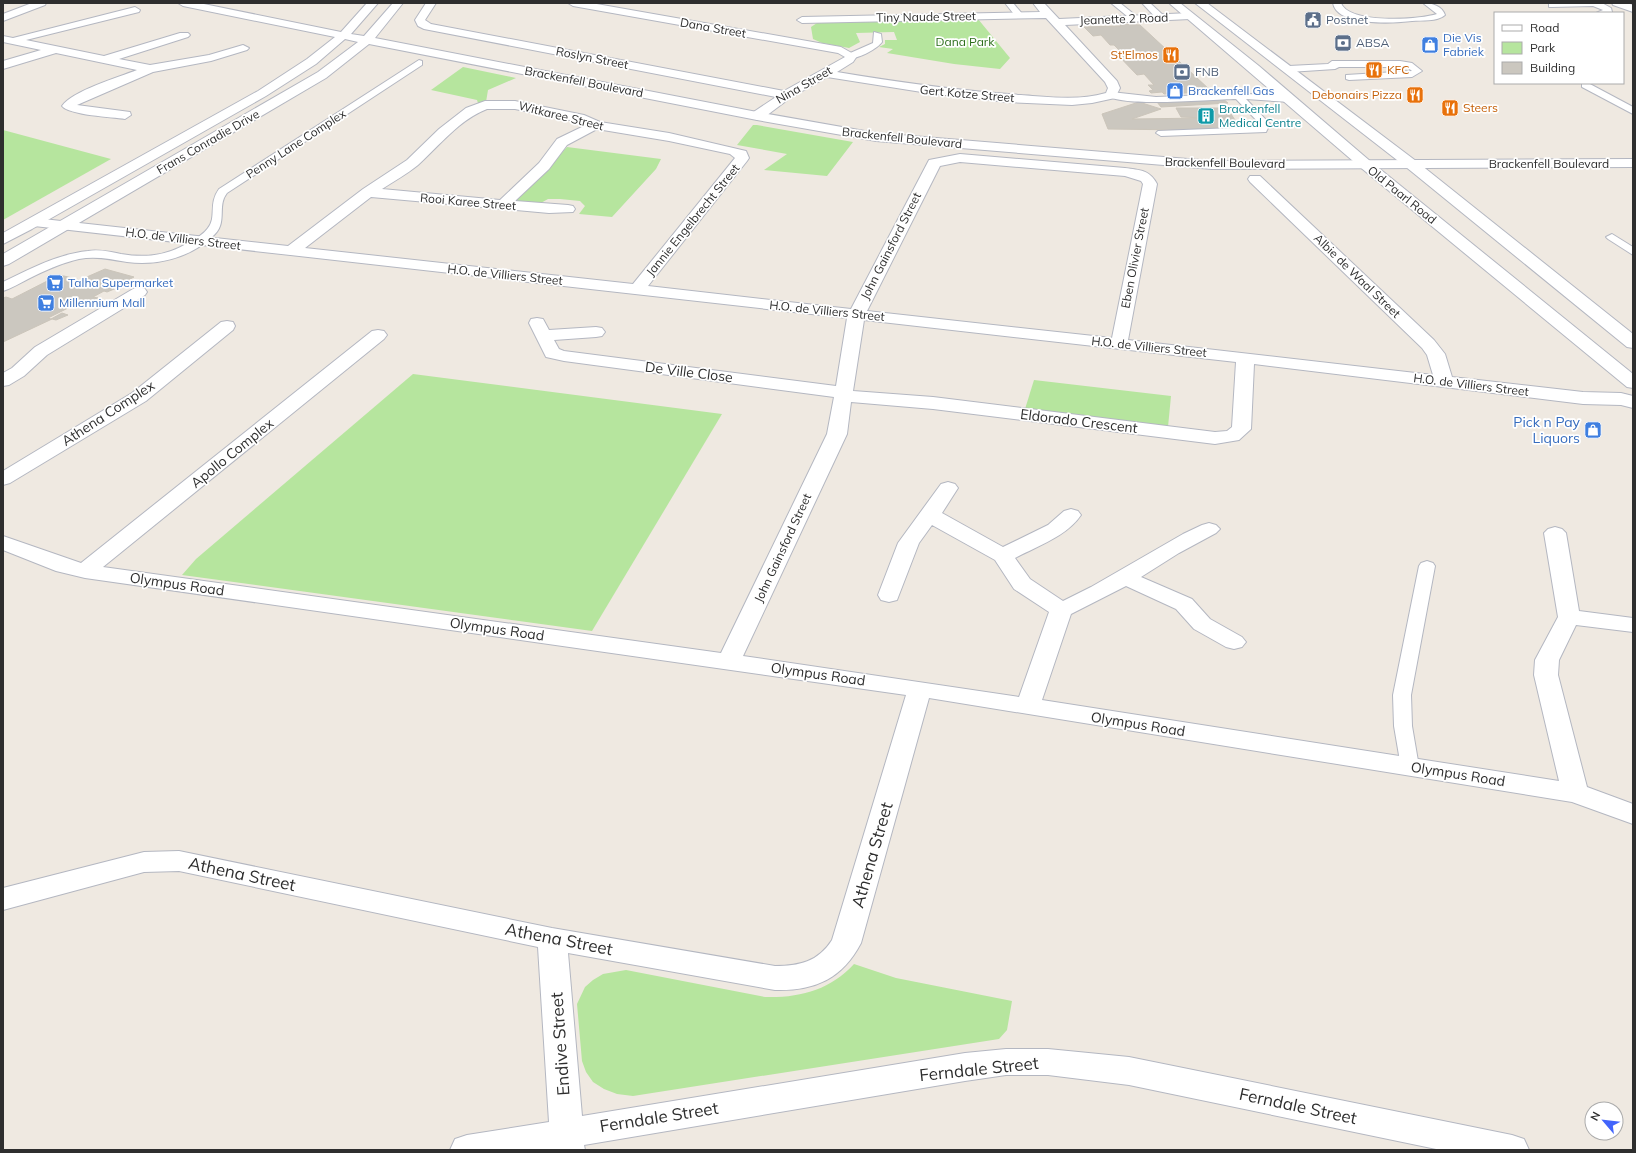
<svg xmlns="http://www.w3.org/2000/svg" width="1636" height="1153" font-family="Mulish,sans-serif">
<rect width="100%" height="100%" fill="#efe9e1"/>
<!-- green -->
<g fill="#b6e59e">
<polygon points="978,19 1010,58 1000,69 954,64 887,53 893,49 879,47 885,44 885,40 897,40 894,32 856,33 860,42 849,48 822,43 813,39 811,27 817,23 825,22"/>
<polygon points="463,67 516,78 488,90 486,102 478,103 477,100 431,90"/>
<polygon points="753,125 757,125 853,142 827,176 764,170 787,154 737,145"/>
<polygon points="3,130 111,159 3,220"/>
<polygon points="567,147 661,159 656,169 612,217 579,214 585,206 580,201 560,199 548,199 539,204 514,202 550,166"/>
<polygon points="413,374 722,414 592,631 182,575 196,559"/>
<polygon points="1034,380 1171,396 1168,427 1025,409"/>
<path d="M854,964L896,978L1012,1001L1007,1030L999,1039L633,1096L617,1094L604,1089L593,1082L586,1072L582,1061L577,1004L585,987L593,980L603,974L626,970L765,997C800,998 830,990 854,964Z"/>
</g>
<!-- building -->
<g fill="#cbc7bf" stroke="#cbc5ba">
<polygon points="1119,24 1140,25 1210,90 1207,92 1164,94 1162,92 1151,93 1149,91 1153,90 1148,85 1154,85 1144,74 1137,75 1114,51 1120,51 1114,45 1110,45 1101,35 1093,36 1084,27 1121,26"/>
<polygon points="1223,99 1228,103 1161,107 1157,102"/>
<polygon points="1139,102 1161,109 1132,119 1205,118 1181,117 1176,108 1227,108 1239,126 1186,130 1108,129 1102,114"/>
<polygon points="105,269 134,277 116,286 119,287 107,292 104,291 93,297 98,298 77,308 72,306 48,318 51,319 62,313 68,315 56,320 52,319 3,342 3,298 6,297 12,299 57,276 64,276 80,280"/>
</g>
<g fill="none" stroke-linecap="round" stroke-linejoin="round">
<defs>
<g id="service">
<polygon points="1005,3 1013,3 1024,16 1023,18 1017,18"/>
<polygon points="1111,3 1120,3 1140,19 1133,21"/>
<polygon points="1142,3 1150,3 1164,16 1164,20 1158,20"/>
<path d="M1333,3H1341C1349,24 1418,20 1437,14L1423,3C1432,3 1442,6 1445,15C1437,22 1422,20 1412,21C1395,23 1337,27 1333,3Z"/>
<polygon points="1549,3 1602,3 1611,8 1612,12 1596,13 1603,10 1593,6 1552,7 1549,7"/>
<path d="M874,32L881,34L882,42C877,49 857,60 848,58V54L873,43Z"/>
<path d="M419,60L422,61V65L227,193C216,207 229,223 212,237C189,258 157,266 127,262C110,259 95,256 79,259C61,263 44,271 28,279C20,283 12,288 3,291V282C30,269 58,254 88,251C99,249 111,252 121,254C145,258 165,256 186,244C194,240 203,235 208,228C217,217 208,204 219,189Z"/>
<polygon points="1332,61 1400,61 1412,63 1422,71 1412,77 1349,80 1346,79 1346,75 1412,71 1407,67 1339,67 1335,69 1289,72 1285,69 1289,66 1328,64"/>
<polygon points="1582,83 1588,83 1633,107 1633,114 1582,87"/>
<path d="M1234,88C1238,89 1239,92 1242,93C1255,97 1284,89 1295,99L1290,102L1246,99L1270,124L1266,132L1161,136L1156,133L1158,131L1259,127L1260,124L1236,99C1215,99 1119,108 1107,95L1111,92L1156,97L1231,94L1230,91Z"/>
<polygon points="1612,234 1633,247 1633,255 1608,239 1606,237"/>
<polygon points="1427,561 1433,563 1435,566 1411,695 1412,726 1419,767 1417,772 1410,773 1403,772 1401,767 1394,726 1393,695 1419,566 1421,563"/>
</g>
<g id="minor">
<polygon points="32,3 46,3 45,5 3,21 3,14"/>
<path d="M426,3H436L425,20L431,24L784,91L845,57L838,53L573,6L568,3H591L841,47L857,56L853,62L837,72C898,82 959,91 1021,95C1049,97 1079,101 1106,93L1108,88L1105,82L1046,18L802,23L797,20L802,17L1040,12L1033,3H1044L1059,19L1190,13L1195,16L1190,19L1065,25L1117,81L1120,88L1115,98L1092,103L1072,105L1007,102L928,93L827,77L790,98L762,119L757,120L751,116L752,113L776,97L424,29L418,26L415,20Z"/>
<polygon points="1612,3 1627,3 1633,5 1633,12 1613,5"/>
<path d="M135,7L140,10L139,12L26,40L104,56L180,33H188L190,35L188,37L119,59L150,65L209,55L243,45L249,48L247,50L211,61L153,72L77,105L130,112L131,115L125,119C113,117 68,115 62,106C72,91 119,77 137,70L56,53L3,69V61L41,50L3,42V36L13,38Z"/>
<path d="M485,101H515L584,115L600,122L669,133L746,151L749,158L747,161L648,286L851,309L929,160L960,154L1125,168C1140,170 1150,170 1157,184L1128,340L1433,375L1427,355L1422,348L1250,182L1248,179L1250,176H1260L1434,340L1445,354L1452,377L1583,392L1621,393L1633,396V408L1621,405L1583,404L1254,364L1251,429L1239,440L1215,444L933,409L851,402L847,434L743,656L1019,697L1049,612L1014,589L995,560L932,525L919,543L897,600L889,602L881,600L878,595L898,543L941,484L948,482L955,484L958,488L942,513L1003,547L1048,525L1064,511L1071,509L1078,511L1081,515C1067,536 1038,546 1015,558L1030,579L1063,601L1091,587L1183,534L1202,525L1209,523L1216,525L1220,529L1216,533L1179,553L1141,577L1192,599L1210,619L1242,637L1246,642L1242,647L1234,649L1226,647L1194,629L1176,609L1126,586L1071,614L1042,700L1559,781L1534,675L1535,660L1558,617L1544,533L1548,529L1555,527L1562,529L1566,533L1579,611L1633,618V632L1576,625L1559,660L1558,675L1587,787L1633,804V824L1572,802L929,698L861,943C842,979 815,991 775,990L568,953L582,1116L965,1053L1006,1049H1048L1129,1057L1512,1135L1524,1139L1529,1150H1441L1129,1085L1048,1075H1006L965,1081L584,1145L585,1150H450L455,1139L467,1135L549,1122L538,947L179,871L144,872L3,910V888L144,852L179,851L552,928L775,966C799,966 818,962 832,940L906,695L85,578L56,571L3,550V536L81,563L372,331L378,330L384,331L387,335L384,339L103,567L721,653L827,434L834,397L564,361L546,357L529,323L531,319L537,318L543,319L549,330L596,327L602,328L605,332L602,336L596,337L554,340L559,349L564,351L836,386L847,318L34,226L29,225L27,222L29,219L34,218L288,246L363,189L407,160L439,129L466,108ZM487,109H515L580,122L586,125L557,139L539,163L500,200L382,189C394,181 407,174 418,165C440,145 459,120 487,109ZM597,129L669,141L730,154L735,158L633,284L305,248L371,197L549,213L573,212L575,209L573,206L568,205L515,201L549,169L567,145ZM960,162L1125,176L1141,181L1143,184L1112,338L867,311L940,166ZM864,320L1236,362L1232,427L1227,431L1215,432L933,397L853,391Z"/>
<polygon points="139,287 145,289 147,292 145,295 47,355 24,376 9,385 3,386 3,373 12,368 35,347 133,289"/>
<polygon points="227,321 233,322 235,326 233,330 146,401 10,483 3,485 3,471 132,393 221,322"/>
</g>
<polygon id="tertiary" points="178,3 199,3 341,32 367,3 378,3 351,34 364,36 393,3 403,3 375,38 757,112 876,133 1212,161 1633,159 1633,167 1212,169 876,141 757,120 369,44 326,78 9,264 3,266 3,254 318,72 358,42 345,39 316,64 266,96 32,229 3,244 3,233 258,91 307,59 335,37 183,6"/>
<g id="secondary">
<polygon points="1169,3 1180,3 1259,66 1370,161 1633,374 1633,388 1627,387 1360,167"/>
<polygon points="1195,3 1207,3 1416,161 1633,334 1633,348 1627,347 1406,167"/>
</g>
</defs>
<!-- service casing -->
<use href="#service" stroke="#b4b7c1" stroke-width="2"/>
<!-- minor casing -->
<use href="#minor" stroke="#b4b7c1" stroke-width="2"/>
<!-- tertiary casing -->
<use href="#tertiary" stroke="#b4b7c1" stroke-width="2"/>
<!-- secondary casing -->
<use href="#secondary" stroke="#b4b7c1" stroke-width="2"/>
<!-- service -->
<use href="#service" fill="#fff" fill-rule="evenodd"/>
<!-- minor -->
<use href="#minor" fill="#fff" fill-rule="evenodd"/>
<!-- tertiary -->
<use href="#tertiary" fill="#fff" fill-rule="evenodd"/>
<!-- secondary -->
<use href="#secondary" fill="#fff" fill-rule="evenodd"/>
</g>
<!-- icons -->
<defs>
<symbol id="civic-square" viewBox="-11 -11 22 22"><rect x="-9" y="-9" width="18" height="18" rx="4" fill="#5c6f8a" stroke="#fff"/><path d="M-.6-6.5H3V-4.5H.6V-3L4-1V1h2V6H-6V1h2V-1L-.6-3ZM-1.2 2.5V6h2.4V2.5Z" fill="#fff"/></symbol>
<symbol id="bank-square" viewBox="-11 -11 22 22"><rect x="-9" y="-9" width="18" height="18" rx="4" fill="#5c6f8a" stroke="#fff"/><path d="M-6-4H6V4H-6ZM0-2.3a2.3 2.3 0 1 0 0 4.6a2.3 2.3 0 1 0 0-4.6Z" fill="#fff"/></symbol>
<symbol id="shop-square" viewBox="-11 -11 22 22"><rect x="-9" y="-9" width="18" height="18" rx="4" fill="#3f7fe0" stroke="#fff"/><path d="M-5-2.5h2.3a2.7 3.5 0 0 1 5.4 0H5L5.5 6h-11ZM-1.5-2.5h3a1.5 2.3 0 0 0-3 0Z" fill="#fff"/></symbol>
<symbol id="restaurant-square" viewBox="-11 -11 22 22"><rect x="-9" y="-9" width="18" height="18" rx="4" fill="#e8710a" stroke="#fff"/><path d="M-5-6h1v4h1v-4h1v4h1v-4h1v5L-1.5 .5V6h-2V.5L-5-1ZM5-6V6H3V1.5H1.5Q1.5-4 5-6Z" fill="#fff"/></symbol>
<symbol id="building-square" viewBox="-11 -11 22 22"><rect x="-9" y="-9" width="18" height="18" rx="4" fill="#0f9aa8" stroke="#fff"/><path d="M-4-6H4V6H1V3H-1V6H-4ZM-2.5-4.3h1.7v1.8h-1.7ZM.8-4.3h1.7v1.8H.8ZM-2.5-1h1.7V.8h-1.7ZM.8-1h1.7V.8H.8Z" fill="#fff"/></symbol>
<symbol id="supermarket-square" viewBox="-11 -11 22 22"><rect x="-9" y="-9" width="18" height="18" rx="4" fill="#3f7fe0" stroke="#fff"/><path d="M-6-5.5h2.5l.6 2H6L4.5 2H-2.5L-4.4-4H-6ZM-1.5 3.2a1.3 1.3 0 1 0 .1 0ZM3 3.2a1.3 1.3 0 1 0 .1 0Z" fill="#fff"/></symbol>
</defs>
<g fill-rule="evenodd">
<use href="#civic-square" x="1303" y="10" width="20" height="20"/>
<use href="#bank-square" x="1333" y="33" width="20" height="20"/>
<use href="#shop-square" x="1420" y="35" width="20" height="20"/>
<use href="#restaurant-square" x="1161" y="45" width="20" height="20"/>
<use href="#restaurant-square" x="1364" y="60" width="20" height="20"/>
<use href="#bank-square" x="1172" y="62" width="20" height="20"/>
<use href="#shop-square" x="1165" y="81" width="20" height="20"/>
<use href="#restaurant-square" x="1405" y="85" width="20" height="20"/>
<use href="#restaurant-square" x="1440" y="98" width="20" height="20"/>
<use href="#building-square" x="1196" y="106" width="20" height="20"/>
<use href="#supermarket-square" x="45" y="273" width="20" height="20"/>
<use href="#supermarket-square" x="36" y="293" width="20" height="20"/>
<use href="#shop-square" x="1583" y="420" width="20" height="20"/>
</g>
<g text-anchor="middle" stroke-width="3.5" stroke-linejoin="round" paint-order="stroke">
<!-- far-street labels -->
<g font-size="12" fill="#2e2e2e" stroke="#fff">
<text transform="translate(926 17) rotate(-1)" y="4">Tiny Naude Street</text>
<text transform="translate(1124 19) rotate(-2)" y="4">Jeanette 2 Road</text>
<text transform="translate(713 28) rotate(10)" y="4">Dana Street</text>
<text transform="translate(592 58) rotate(11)" y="4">Roslyn Street</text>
<text transform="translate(584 82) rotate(11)" y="4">Brackenfell Boulevard</text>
<text transform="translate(804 85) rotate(-30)" y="4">Nina Street</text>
<text transform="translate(967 94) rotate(5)" y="4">Gert Kotze Street</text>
<text transform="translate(561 116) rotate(14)" y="4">Witkaree Street</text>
<text transform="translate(902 138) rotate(6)" y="4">Brackenfell Boulevard</text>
<text transform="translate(208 142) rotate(-30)" y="4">Frans Conradie Drive</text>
<text transform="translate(296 144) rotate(-33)" y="4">Penny Lane Complex</text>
<text transform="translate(1225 163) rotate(1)" y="4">Brackenfell Boulevard</text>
<text x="1549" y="168">Brackenfell Boulevard</text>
<text transform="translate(1402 195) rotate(39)" y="4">Old Paarl Road</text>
<text transform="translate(468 202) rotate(5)" y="4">Rooi Karee Street</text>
<text transform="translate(693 220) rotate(-51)" y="4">Jannie Engelbrecht Street</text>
<text transform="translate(183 239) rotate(7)" y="4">H.O. de Villiers Street</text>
<text transform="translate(891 246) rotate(-63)" y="4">John Gainsford Street</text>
<text transform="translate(1135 258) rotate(-79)" y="4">Eben Olivier Street</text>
<text transform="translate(505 275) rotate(6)" y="4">H.O. de Villiers Street</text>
<text transform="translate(1357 276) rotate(44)" y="4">Albie de Waal Street</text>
<text transform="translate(827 311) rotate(6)" y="4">H.O. de Villiers Street</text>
<text transform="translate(1149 347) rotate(6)" y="4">H.O. de Villiers Street</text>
<text transform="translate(1471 385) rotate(7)" y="4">H.O. de Villiers Street</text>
<text transform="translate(783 548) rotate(-65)" y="4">John Gainsford Street</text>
</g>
<!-- far-service labels -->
<g font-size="12" fill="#4e5e75" stroke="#fff" text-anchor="start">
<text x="1326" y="24">Postnet</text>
<text x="1356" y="47">ABSA</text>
<text x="1195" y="76">FNB</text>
</g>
<!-- far-shop labels -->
<g font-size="12" fill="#366cbe" stroke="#fff" text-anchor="start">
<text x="1443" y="42">Die Vis<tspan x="1443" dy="14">Fabriek</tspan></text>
<text x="1188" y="95">Brackenfell Gas</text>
<text x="68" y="287">Talha Supermarket</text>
<text x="59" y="307">Millennium Mall</text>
</g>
<!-- far-park labels -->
<g font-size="12" fill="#2c6e1b" stroke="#fff">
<text x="965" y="46">Dana Park</text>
</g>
<!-- far-food labels -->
<g font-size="12" fill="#c56008" stroke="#fff" text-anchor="end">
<text x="1158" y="59">St'Elmos</text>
<text x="1387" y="74" text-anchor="start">KFC</text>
<text x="1402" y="99">Debonairs Pizza</text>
<text x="1463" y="112" text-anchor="start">Steers</text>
</g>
<!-- far-culture labels -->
<g font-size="12" fill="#0d838f" stroke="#fff" text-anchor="start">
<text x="1219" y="113">Brackenfell<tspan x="1219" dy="14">Medical Centre</tspan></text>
</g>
<!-- street labels -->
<g font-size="14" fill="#2e2e2e" stroke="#fff">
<text transform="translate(689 372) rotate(7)" y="5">De Ville Close</text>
<text transform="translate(108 413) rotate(-33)" y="5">Athena Complex</text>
<text transform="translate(1079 421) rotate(7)" y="5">Eldorado Crescent</text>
<text transform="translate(232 453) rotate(-39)" y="5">Apollo Complex</text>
<text transform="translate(177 584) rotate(8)" y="5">Olympus Road</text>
<text transform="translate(497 629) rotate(8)" y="5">Olympus Road</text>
<text transform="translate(818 674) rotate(8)" y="5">Olympus Road</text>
<text transform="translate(1138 724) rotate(9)" y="5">Olympus Road</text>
<text transform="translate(1458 774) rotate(9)" y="5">Olympus Road</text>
</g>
<!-- shop labels -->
<g font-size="14" fill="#366cbe" stroke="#fff" text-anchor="end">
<text x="1580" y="427">Pick n Pay<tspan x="1580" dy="16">Liquors</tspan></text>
</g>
<!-- near-street labels -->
<g font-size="17" fill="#2e2e2e" stroke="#fff">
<text transform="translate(872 855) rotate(-74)" y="6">Athena Street</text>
<text transform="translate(242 874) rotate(12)" y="6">Athena Street</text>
<text transform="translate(559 939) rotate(11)" y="6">Athena Street</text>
<text transform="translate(560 1044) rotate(-94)" y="6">Endive Street</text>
<text transform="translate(979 1069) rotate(-6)" y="6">Ferndale Street</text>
<text transform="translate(1298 1106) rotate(12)" y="6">Ferndale Street</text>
<text transform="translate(659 1117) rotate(-9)" y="6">Ferndale Street</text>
</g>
</g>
<!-- border -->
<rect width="1636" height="1153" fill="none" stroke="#2e2e2e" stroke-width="8"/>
<!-- legend -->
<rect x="1494" y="12" width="130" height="72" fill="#ffffff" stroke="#ababab"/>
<rect x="1502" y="25" width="20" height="6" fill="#ffffff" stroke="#ababab"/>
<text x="1530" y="32" font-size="12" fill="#2e2e2e">Road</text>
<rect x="1502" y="42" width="20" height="12" fill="#b6e59e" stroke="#ababab"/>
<text x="1530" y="52" font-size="12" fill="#2e2e2e">Park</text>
<rect x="1502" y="62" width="20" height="12" fill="#cbc7bf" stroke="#ababab"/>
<text x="1530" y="72" font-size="12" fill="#2e2e2e">Building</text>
<!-- north arrow -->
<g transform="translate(1604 1121) rotate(298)"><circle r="19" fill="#ffffff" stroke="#ababab"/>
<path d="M0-3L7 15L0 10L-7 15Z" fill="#4264fb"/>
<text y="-6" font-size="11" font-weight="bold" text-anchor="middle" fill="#2e2e2e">N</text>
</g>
</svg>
